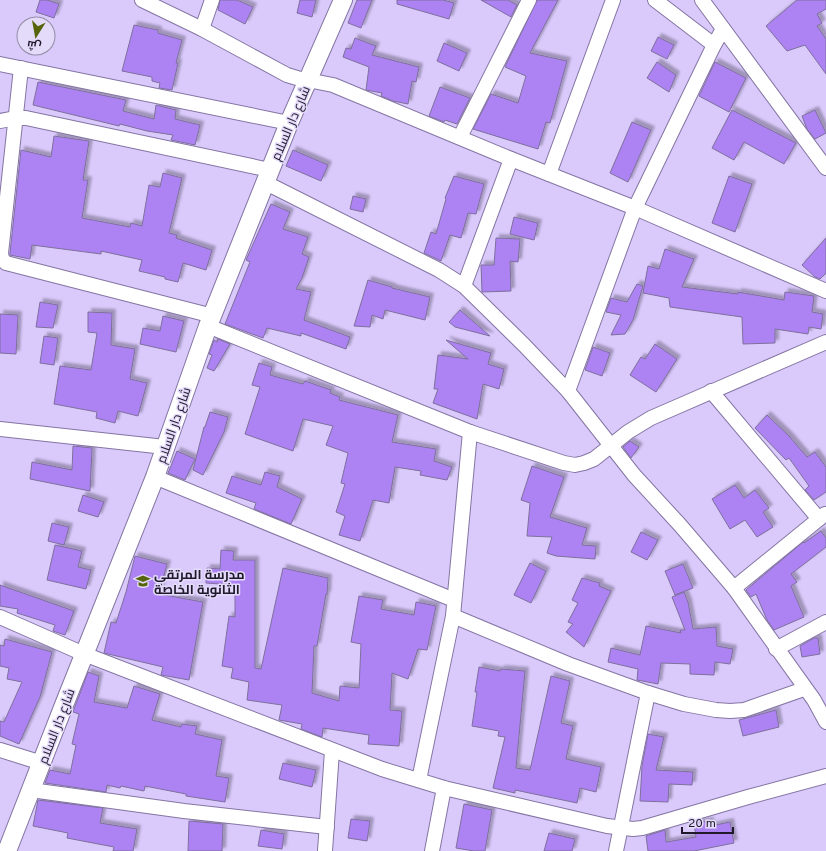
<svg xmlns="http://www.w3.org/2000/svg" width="826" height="851" font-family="Overpass,Cairo,sans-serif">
<defs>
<filter id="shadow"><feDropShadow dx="3.5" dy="-3.5" stdDeviation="1" flood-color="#0004"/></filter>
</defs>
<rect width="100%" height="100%" fill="#dacafc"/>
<!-- building -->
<g fill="#ad83f3" stroke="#7e6f9c" filter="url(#shadow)">
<polygon points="40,0 47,0 59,4 54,18 36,12"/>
<polygon points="220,0 237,0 253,7 245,24 218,10"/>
<polygon points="300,0 316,0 312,17 297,13"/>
<polygon points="357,0 372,0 361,28 348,23"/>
<polygon points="397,0 443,0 454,3 449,19 397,4"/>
<polygon points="481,0 508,0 517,5 511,17"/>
<polygon points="537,0 558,0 530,53 567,61 550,123 546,122 538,149 473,129 491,94 518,103 526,76 505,67"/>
<polygon points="797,0 826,0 826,9 817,14 822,23 817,26 826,39 826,74 805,45 787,51 766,26"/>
<polygon points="134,25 158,30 158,33 182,40 176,63 178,63 172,90 159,88 160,83 152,81 152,77 122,71"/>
<polygon points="658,37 674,45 667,59 651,51"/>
<polygon points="355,38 376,46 372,55 419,67 416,82 412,81 408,104 393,101 381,96 382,93 366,90 369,67 343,57 346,48 351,49"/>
<polygon points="444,43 467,53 459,71 437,61"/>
<polygon points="657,62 676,75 669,92 647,78"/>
<polygon points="715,62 746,78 729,112 699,96"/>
<polygon points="38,82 126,100 123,111 154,119 156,105 176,110 175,119 200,125 195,145 171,140 173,135 147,131 120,124 119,126 33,105"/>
<polygon points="440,87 470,98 457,124 445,120 444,122 429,116"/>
<polygon points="732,110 796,143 784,164 744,142 734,160 712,148"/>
<polygon points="815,110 826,133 815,139 807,129 802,116"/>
<polygon points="632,122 651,130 628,182 610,173"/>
<polygon points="54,136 89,141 83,180 88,180 82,218 130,227 131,223 142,226 149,185 160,187 163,173 182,178 169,233 177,235 176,238 212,250 206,270 183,263 178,282 165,279 165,277 139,271 142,260 101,251 101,254 32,245 30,259 10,255 10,253 21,150 51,157"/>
<polygon points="293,150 328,165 321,181 286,166"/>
<polygon points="454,176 484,184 476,214 468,213 461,238 450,235 441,261 424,253 431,232 436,234 446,199 445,198"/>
<polygon points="729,176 752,184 735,232 712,223"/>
<polygon points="353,196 366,199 363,212 350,209"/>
<polygon points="271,204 290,212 283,229 308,237 302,254 309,257 302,278 296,289 311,292 304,320 350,337 346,349 301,333 301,336 267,328 263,338 225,324 250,262 246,260"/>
<polygon points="514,217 538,223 534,240 510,234"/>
<polygon points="496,238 520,239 518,262 510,261 511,291 482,292 481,265 494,265"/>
<polygon points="826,238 826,273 820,279 815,277 802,265"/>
<polygon points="665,249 694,259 682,287 738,294 738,292 784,300 785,292 814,296 812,312 823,314 821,329 809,327 808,334 775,329 775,343 743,344 742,317 670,307 669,298 643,293 648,266 659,269"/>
<polygon points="368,280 392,287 392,288 430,297 425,320 385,310 383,319 372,315 370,327 354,326"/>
<polygon points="637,284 643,286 633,320 625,334 611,335 621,315 606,312 611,298 627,302"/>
<polygon points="40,302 58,305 53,328 36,327"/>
<polygon points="460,310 490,336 455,327 449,322"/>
<polygon points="88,312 112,313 111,345 135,349 130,379 147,383 138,416 118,411 115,423 96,418 97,412 54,404 60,366 91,370 97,333 88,332"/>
<polygon points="0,314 18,315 16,354 0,353"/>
<polygon points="163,316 184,321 176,352 140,344 143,328 160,331"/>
<polygon points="44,336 58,338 54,365 40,363"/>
<polygon points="218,339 230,344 214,371 207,368 212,355 209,354 214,340 217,342"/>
<polygon points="446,340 491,353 488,364 504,369 499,389 483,384 477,419 433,403 438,389 434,389 438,355 468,359"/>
<polygon points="655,344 677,359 656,392 630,375 641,357 645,359"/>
<polygon points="593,347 610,353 602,376 585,370"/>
<polygon points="259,363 272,367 270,375 303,384 305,381 331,390 330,393 340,397 339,400 398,415 392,442 436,449 434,461 452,467 447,480 420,475 421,471 395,467 389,503 373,500 360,541 339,535 345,516 336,512 345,484 341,483 348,453 326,445 333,426 303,419 293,451 245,434 260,387 252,385"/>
<polygon points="210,412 228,417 224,432 203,475 193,470 204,427 205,427"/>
<polygon points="767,415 789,436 807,457 815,452 826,467 826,492 814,500 805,490 809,486 789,458 786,460 755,428"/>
<polygon points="630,441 639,447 631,458 623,447"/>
<polygon points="73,446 92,448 90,491 30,479 32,462 72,470"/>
<polygon points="177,451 195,459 185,480 168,473"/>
<polygon points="532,466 564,477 550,517 587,528 582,545 596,546 595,559 556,556 547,553 552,537 527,536 530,503 521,500"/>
<polygon points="265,472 280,476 277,487 302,499 291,524 254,509 256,503 226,493 232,476 261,485"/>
<polygon points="735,485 744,498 755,490 769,508 763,512 773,527 757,537 745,520 730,529 712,499"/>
<polygon points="83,495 104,502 98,517 78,511"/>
<polygon points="52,523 69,527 64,545 48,541"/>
<polygon points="821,531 826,538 826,547 791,574 797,582 791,586 804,617 774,630 767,620 756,594 751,597 746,590 803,542 804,543"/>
<polygon points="641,532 658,540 647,560 631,552"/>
<polygon points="55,545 82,551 78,567 91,570 86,589 47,580"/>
<polygon points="221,550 234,551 233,560 255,560 255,668 261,669 283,568 328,578 327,595 326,594 317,646 314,646 312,693 339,701 340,686 359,688 361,644 351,642 359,596 383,600 381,609 414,615 416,602 436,606 427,650 418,649 408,679 392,673 390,710 402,711 399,746 368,744 369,735 323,728 322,737 301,729 302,724 279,720 282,705 247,700 249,682 231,678 233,668 222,666 229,616 235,617 235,585 206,583 207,568 220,569"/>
<polygon points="135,556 167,564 159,594 203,602 189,680 161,675 163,667 104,653 111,622 116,623 126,592"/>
<polygon points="530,563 546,571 531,603 514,595"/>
<polygon points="683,564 693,588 675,595 665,571"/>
<polygon points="582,578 600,583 599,586 611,591 584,647 566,632 573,624 568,622 578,603 572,600"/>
<polygon points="0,585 74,611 65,635 53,631 55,625 17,613 18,609 0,606"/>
<polygon points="684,592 688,602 693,629 716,627 717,646 733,649 730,664 715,662 714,675 690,674 690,664 661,663 658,684 637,680 638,669 608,662 611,648 640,655 646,626 681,633 680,630 685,630 672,597"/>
<polygon points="814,638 818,638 820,654 802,657 800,646"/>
<polygon points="5,639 52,652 40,697 19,744 0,736 0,721 4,722 22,682 7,679 9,668 0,666 0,645 4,646"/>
<polygon points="479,667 500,671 501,669 525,671 516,768 530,770 551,676 570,681 561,723 573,726 566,759 601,767 596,792 580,788 577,803 515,790 515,793 493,788 505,737 498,736 499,731 472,726 477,692 475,692"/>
<polygon points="88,672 99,676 94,702 127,708 134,686 160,694 152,720 181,727 182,724 197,726 195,734 222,740 216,776 229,778 225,802 186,796 186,794 145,786 144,791 121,786 120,788 107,785 106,792 45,783 50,770 70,774 76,745 72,744 79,714 73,712"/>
<polygon points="776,710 779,727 743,736 739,720"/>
<polygon points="648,734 664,737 656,770 693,772 692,785 669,784 668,802 640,801 642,766"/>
<polygon points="283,763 316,770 312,787 279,779"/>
<polygon points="38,800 103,808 100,823 137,829 133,851 113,851 114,847 67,838 68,833 33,826"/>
<polygon points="464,804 492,810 485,851 474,851 456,848"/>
<polygon points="351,819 370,821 367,841 348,838"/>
<polygon points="189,821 223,824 222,851 188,851"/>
<polygon points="710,821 711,826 730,822 734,843 694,851 648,851 646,836 665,830 666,842 696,837 694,823"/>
<polygon points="261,830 284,834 282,849 258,846"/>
<polygon points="549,833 575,839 572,851 544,851"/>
</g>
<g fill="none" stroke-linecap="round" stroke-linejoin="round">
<defs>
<g id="minor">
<polyline points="142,0 202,29 287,75 297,78 333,85 511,159 635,208 826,291"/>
<polyline points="655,0 714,45"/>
<polyline points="702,0 826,168"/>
<polyline points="202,29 212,0"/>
<polyline points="0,64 289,123"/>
<polyline points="21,68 1,253 2,259 6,263 213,316"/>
<polyline points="0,121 16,118 26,118 270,170"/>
<polyline points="460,137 529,0"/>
<polyline points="549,174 613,0"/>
<polyline points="266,183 439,270 464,286 524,345 568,391 634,475 680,525 734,588 814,700 826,722"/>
<polyline points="464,286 511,159"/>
<polyline points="208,326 470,432 564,463 575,465 584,463 594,459 628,432 651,418 826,342"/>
<polyline points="568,391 635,208 714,45 723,29"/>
<polyline points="711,391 819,519"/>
<polyline points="0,429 165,447"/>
<polyline points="155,477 454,600"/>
<polyline points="734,588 825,514"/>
<polyline points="453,616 568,664 648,693 684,704 716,710 730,711 744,710 804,689"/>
<polyline points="0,617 84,654 382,769 444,788 607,826 633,829 642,828 748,797 826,776"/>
<polyline points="776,649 826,622"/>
<polyline points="0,750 42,763"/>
<polyline points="419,780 453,616 470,432"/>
<polyline points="31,790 184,811 327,827"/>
<polyline points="325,851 332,751"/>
<polyline points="432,851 444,788"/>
<polyline points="616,851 648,693"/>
</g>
<polyline id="tertiary" points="7,851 64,705 155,477 208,326 289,123 343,0"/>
</defs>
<!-- minor casing -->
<use href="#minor" stroke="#8475a3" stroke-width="16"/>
<!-- tertiary casing -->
<use href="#tertiary" stroke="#8475a3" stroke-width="20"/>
<!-- minor -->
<use href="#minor" stroke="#fff" stroke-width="14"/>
<!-- tertiary -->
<use href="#tertiary" stroke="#fff" stroke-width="18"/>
</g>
<!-- icons -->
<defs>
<symbol id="school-bare" viewBox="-9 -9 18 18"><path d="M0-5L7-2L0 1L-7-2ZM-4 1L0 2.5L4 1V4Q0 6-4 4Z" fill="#56650b" stroke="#e4dbfa" stroke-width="2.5" paint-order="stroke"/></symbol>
</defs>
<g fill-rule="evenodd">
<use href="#school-bare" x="133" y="571" width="20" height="20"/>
</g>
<g text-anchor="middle" stroke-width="3" stroke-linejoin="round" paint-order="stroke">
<!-- street labels -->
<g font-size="13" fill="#1f192b" stroke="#e4dbfa">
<text transform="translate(290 123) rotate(-67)" y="5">شارع دار السلام</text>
<text transform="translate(173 425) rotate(-71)" y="5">شارع دار السلام</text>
<text transform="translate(56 726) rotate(-69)" y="5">شارع دار السلام</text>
</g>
<!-- poi labels -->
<g font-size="13" font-weight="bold" fill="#1f192b" stroke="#e4dbfa" text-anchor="start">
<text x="154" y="579">مدرسة المرتقي<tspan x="154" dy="15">الثانوية الخاصة</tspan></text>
</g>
</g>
<!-- north arrow -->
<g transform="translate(36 36) rotate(191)"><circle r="19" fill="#e4dbfa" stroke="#958da7"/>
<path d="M0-3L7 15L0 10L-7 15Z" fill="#56650b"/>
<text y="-6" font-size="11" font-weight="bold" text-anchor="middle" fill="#1f192b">ش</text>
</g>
<!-- scale -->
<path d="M682 827v6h51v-6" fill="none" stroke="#1f192b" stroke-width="2"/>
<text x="688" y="827" font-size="12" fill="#1f192b" stroke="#e4dbfa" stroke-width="3" paint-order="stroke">20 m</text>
</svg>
